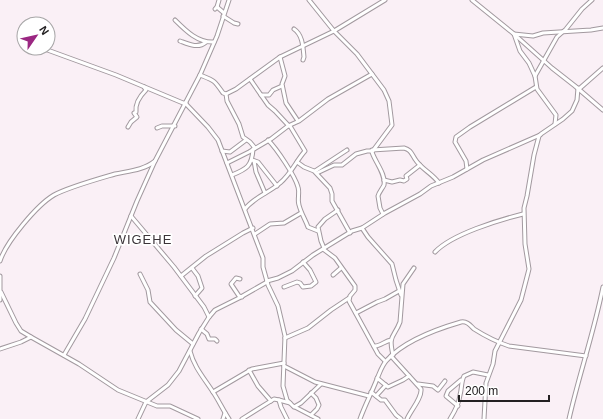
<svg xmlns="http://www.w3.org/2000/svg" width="603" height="419" font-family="Arial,sans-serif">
<rect width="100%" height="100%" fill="#faf0f6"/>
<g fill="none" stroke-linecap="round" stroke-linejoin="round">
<defs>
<g id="minor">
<path d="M309,0L334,31L357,54L384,90L389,101L392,125L372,152C375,162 386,174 384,185C382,189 379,192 378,196L380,208L383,214"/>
<polyline points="472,0 514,34 552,68 575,86 603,110"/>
<polyline points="217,7 219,0"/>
<polyline points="215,9 217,7 224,13"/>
<polyline points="223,16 234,23 238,24"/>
<path d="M175,20C186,31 198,43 214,42"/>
<path d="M294,29C303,35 303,48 304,57L303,60"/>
<path d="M180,41C188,44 198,49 206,42"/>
<polyline points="42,48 116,75 183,103 186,103"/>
<polyline points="280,57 285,76 282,84 286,103 298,121"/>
<path d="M200,75C215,81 214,80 223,93L226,94L236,89L280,57L334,31L385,0"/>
<polyline points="535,76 557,37 566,29 582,9 592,0"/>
<polyline points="250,79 268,105 275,111 289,126"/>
<polyline points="579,89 603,68"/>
<polyline points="226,94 227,101 239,124 243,137 250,142 255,148"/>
<polyline points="261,95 269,95 273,90 282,86"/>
<polyline points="186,104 208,127 218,140 263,258 263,267 268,285 278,306 282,323 285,336 283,386 287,400 293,406 318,419"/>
<polyline points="555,124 556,115 537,89 535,76 529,63 520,51 514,34 533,36 543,33 591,30 603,28"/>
<path d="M128,127L131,122L137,117L134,113L136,112C135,104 140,96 146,90L144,87"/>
<polyline points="157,128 162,126 175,126"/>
<path d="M268,140C277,149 295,176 298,187C300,193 297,199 299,205C301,213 305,219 308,227L318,231"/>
<path d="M372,150L404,148C411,150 411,153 415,159C421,169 432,173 439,183"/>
<polyline points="222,151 230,152 246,140"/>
<polyline points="252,160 258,162 277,186"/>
<polyline points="254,161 256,172 265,193"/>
<polyline points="297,162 304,167 314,171 330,188 332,194 332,201 350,233"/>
<polyline points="227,163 249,152 271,139 288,126 299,121 328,99 372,74"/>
<polyline points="467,169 466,161 455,142 456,137 470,127 536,87"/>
<polyline points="315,171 347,150"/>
<polyline points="317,173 334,165 342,165 356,154 367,151 372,151"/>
<path d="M232,175C247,169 252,166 253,149"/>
<polyline points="384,180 392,182 400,180 404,181 407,179 406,176 420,165"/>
<path d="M245,209C254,197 269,193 280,183C291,174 296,161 305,151L290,126"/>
<polyline points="131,216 174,267 204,307 209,317"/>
<polyline points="362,228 368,237 392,264 396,280 401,295"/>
<polyline points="255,234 270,224 284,223 301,213"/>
<polyline points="324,248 321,241 318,227 325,219 338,210"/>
<polyline points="323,249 335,258 355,286 355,290 350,296 349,301 378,354 385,361"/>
<path d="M435,252C452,234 499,220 523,214"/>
<path d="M0,261C6,242 37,205 54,195C69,187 98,179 115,174C129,171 144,170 155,161L200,75L217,36L229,0"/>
<polyline points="192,268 198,276 202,288 195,296"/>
<polyline points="140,274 148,290 150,302 176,330 193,344"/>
<polyline points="333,275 341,268"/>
<polyline points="0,276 0,300"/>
<polyline points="181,276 206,256 243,233 253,228"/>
<polyline points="240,279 236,278 231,284 239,296 242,297"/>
<polyline points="267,281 278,278 292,271 313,255 352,231 362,228 385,213 420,194 431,186 453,177 483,160 540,135"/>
<polyline points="284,287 297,282 300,283 303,287 311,286 316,282 310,270 303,262"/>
<polyline points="1,292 16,323 21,331 31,337 79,364 118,390 157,406 170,406 198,419"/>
<polyline points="356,313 377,302 385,299 399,291"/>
<polyline points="201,329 207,334 209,339 215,339 217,341"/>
<polyline points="285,338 308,328 331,310 349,298"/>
<path d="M374,346C379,347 385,341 391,340"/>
<polyline points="0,349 21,342 31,337"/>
<path d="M190,351C194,367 204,378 213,392C219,401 223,410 229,419"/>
<polyline points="64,355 85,319 114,258 137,201 155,161"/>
<path d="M393,355C388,334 394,338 400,322L403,284L414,268"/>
<path d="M391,356L421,389C422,398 411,410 407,419"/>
<polyline points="284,366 315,382 369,396"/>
<polyline points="249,370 258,386 271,401"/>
<polyline points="377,378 388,387 403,380 409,376"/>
<polyline points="418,384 433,386 438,390 445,381"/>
<polyline points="213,392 252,369 284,363"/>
<polyline points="371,392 381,400 385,400 396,415 401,419"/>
<polyline points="311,393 316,398 319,405 317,409 311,415"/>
<polyline points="376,396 386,385"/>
<polyline points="279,400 281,407 287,419"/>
<polyline points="458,406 446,396 448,391 461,380"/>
<polyline points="294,407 301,403 321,384"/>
<polyline points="138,419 146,402 168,385 179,371 199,333 209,317 215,310 239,298 267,282"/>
<polyline points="223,419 225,413"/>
<polyline points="242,419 274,399 279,400 290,403"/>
<path d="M360,419C365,405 372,392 377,379C380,372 382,365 387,360C404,341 437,329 461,322C467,321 470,325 474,329C485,336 497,342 509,346L586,356"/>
<path d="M450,419C455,411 459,404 460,395C462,388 461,382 464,376L473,372L488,375"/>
<polyline points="484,419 486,383 493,364 495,351 521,300 528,273 529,269 525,244 524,208 527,196 534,155 539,136 541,134 563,119 572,111 577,100 578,88"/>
<path d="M569,419C579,375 594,332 603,287"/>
</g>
</defs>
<!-- minor casing -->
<use href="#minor" stroke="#a2999f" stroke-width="5"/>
<!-- minor -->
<use href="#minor" stroke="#fff" stroke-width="3"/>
</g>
<g text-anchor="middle" stroke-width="3.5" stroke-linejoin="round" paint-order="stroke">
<!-- quarter labels -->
<g font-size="13" letter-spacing="1" fill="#3b3439" stroke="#fff">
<text x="143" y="244">WIGEHE</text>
</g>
</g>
<!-- north arrow -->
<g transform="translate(36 36) rotate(56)"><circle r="19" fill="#ffffff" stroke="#a7a6a7"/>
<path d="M0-3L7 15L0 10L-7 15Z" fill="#9b2782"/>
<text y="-6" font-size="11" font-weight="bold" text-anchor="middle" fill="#232022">N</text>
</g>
<!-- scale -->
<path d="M459 395v6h90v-6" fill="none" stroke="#232022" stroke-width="2"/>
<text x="465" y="395" font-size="12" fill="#232022" stroke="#ffffff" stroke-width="3" paint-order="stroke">200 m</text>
</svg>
